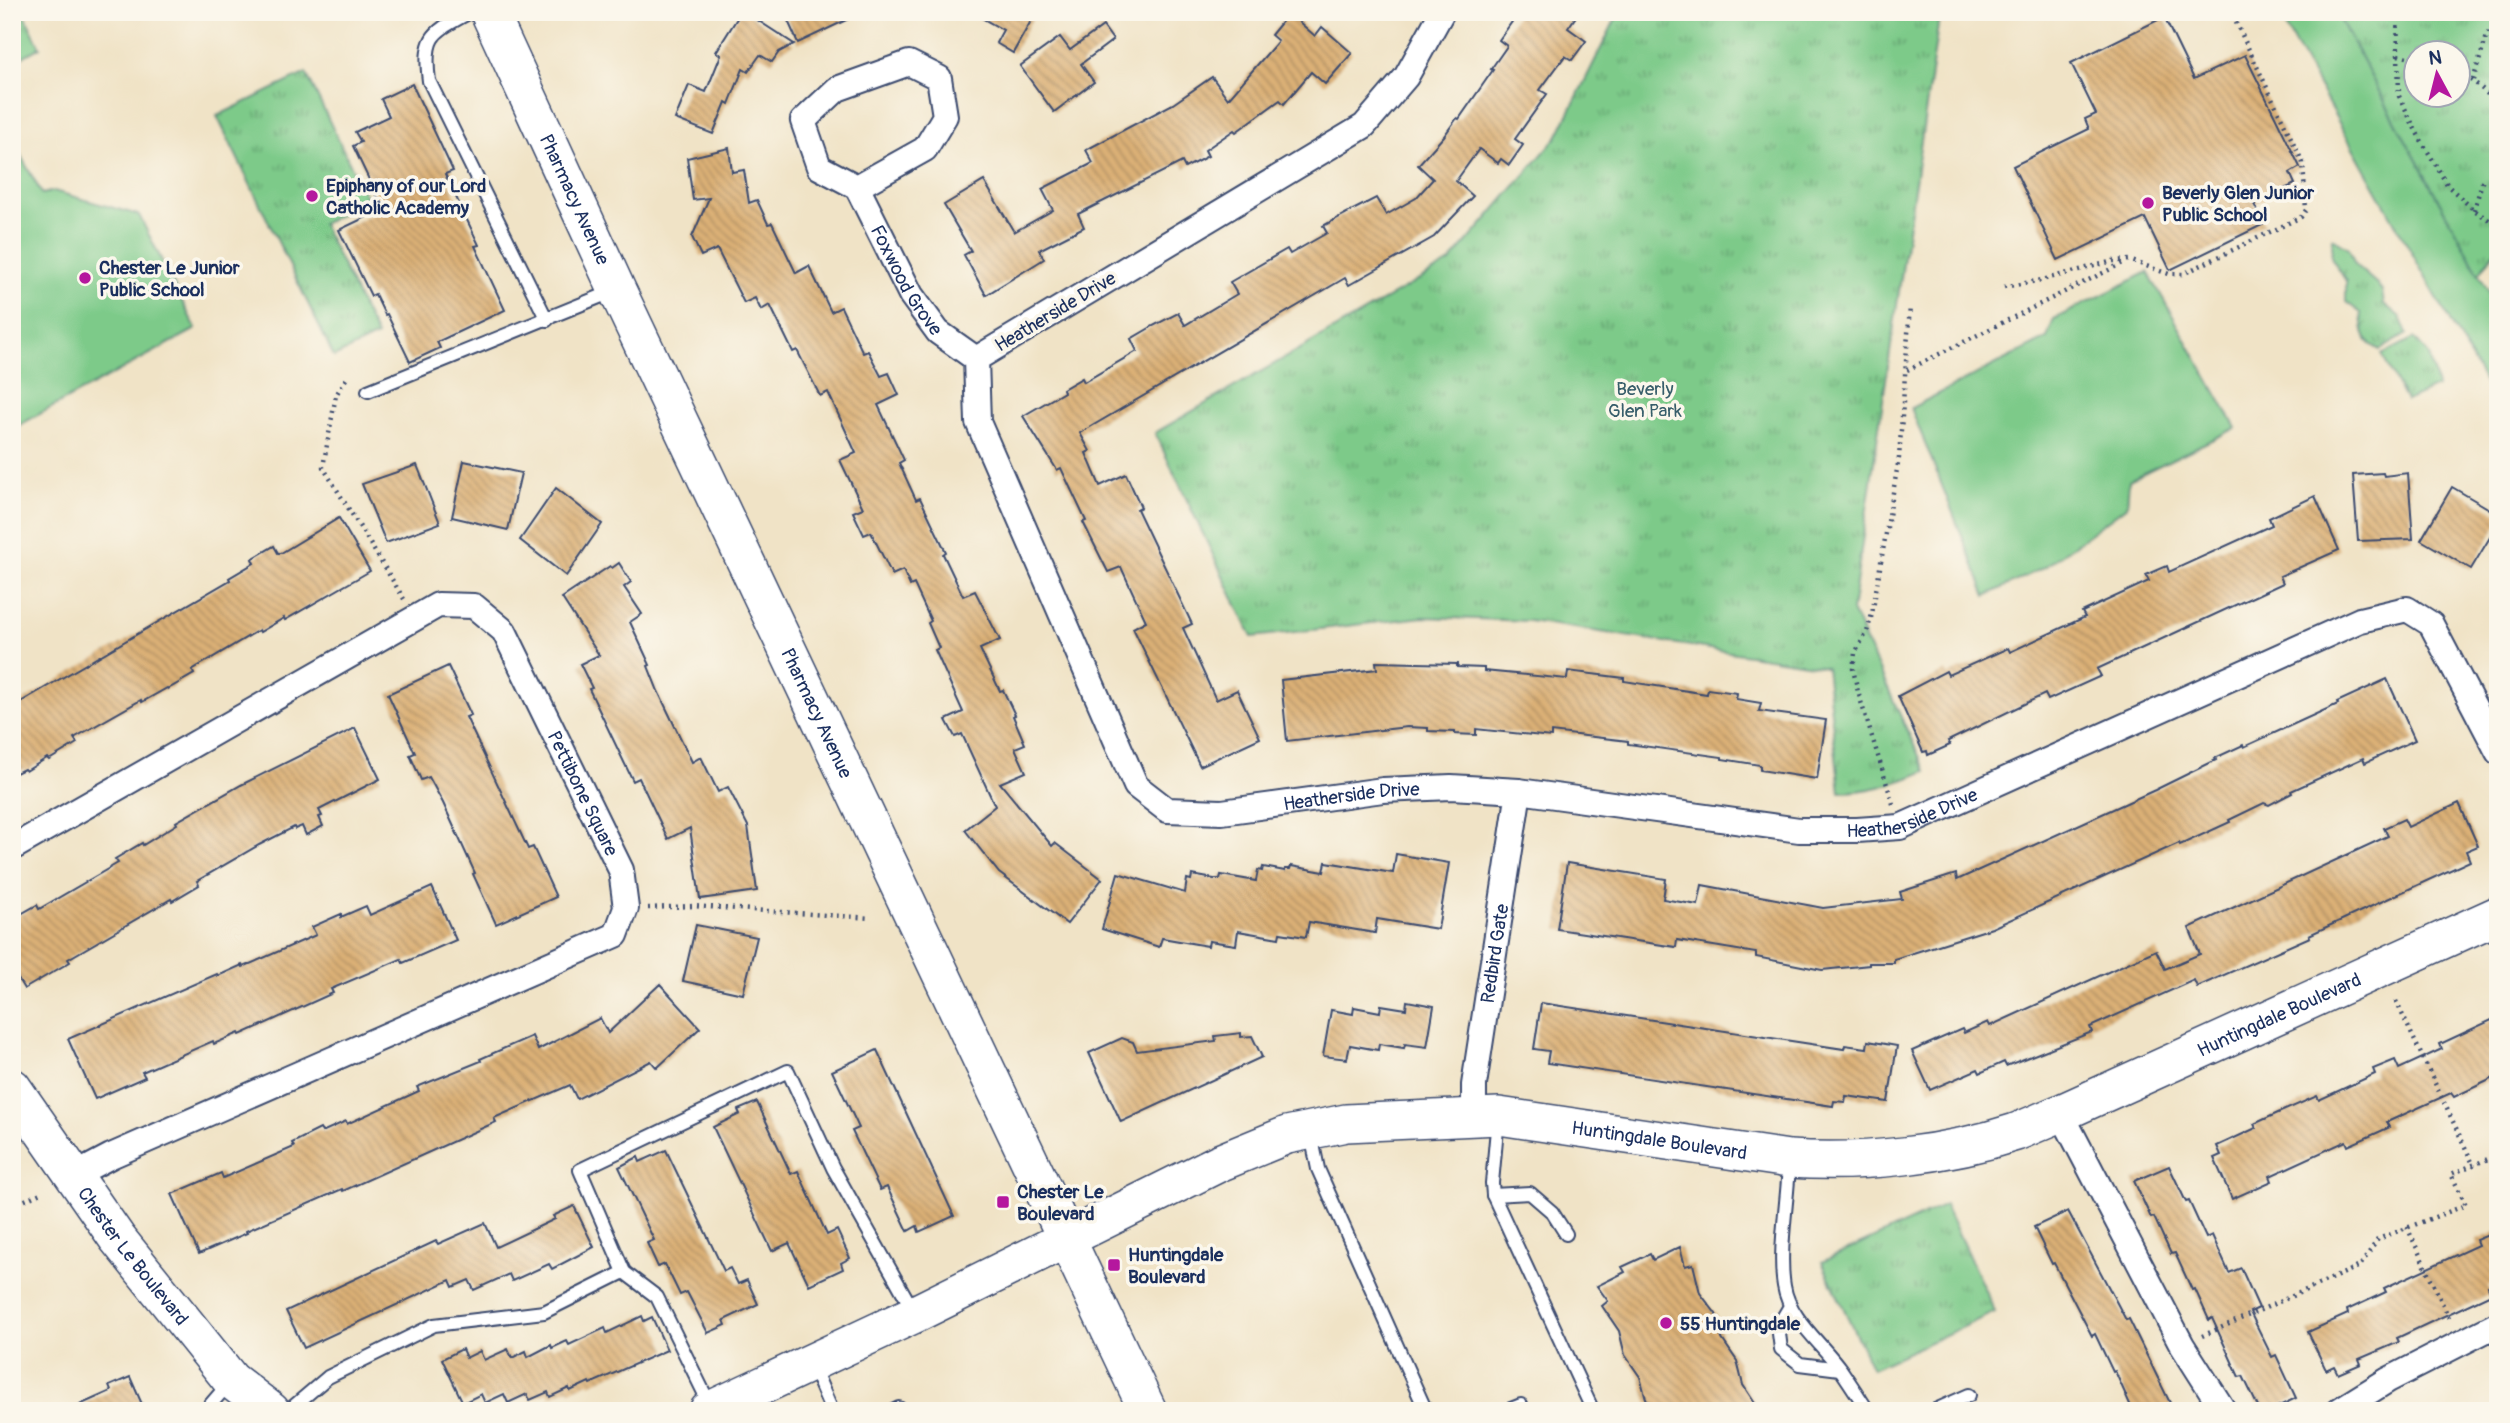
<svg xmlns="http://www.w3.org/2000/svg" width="2510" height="1423" font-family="Pangolin,sans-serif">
<defs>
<pattern id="park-tufts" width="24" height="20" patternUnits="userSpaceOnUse" patternTransform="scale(1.75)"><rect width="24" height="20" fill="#7dca89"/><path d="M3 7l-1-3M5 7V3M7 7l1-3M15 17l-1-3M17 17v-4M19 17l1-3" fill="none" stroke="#66a473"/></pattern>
<pattern id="building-back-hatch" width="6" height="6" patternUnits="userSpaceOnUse" patternTransform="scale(1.75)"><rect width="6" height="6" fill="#dbb076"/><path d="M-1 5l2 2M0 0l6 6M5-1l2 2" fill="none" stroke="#b19064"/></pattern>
</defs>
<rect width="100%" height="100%" fill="#fbf7ec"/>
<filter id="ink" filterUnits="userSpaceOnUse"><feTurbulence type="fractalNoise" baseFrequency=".0143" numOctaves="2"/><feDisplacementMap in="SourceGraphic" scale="14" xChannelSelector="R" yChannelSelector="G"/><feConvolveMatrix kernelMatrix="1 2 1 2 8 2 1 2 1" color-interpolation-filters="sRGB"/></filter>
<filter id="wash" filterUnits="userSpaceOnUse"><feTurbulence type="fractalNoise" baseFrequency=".00686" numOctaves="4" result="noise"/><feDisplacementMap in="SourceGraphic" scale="28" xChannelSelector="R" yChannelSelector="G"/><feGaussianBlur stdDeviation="1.57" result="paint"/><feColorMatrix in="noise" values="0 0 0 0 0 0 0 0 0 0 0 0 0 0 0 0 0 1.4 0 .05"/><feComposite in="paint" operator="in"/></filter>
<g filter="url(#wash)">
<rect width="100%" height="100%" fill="#f0e3c6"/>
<!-- green -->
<g fill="#7dca89" stroke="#4c7c74" stroke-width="2">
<polygon points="2277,12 2336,12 2498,309 2498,407"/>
<polygon points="12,140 42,194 54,191 139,215 196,329 12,429"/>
<polygon points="2148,272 2236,428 2129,480 2127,506 2045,567 1986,596 1911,408 2047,338 2054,319"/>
</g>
<!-- park -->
<g fill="url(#park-tufts)" stroke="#4c7c74" stroke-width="2" fill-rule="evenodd">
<polygon points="12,12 23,12 40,47 12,63"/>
<path d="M1619,12H1940L1852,611L1926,771C1898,783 1870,792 1840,792L1826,667L1529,621L1423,617L1252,637L1155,433L1450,262L1557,137Z"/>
<path d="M2336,12H2498V247L2479,274ZM2416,52H2458V94H2416Z"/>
<polygon points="306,73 368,201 322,224 377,336 334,357 217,116"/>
<path d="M2333,238L2349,248L2355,265L2376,283L2382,291L2384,304L2400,317L2407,334L2380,350C2361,340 2363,332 2361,313L2346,302V281L2331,257Z"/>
<polygon points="2414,338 2429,355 2437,387 2406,401 2382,355"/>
<polygon points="1945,1205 1995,1312 1872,1369 1822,1262"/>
</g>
<g id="blocks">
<!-- building -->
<g fill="url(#building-back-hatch)">
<polygon points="741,12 745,12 794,44 779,52 772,62 760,55 748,72 743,69 729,104 726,102 713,134 675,119 689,85 706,92 721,55 716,52"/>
<polygon points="784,12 863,12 798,43"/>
<polygon points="971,12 1036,12 1013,53 996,43 1003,30"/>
<polygon points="1519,12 1579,12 1568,28 1586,41 1572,60 1565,56 1540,90 1547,94 1515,139 1523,145 1509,165 1501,159 1498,163 1479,149 1456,181 1473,196 1434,237 1349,285 1345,278 1080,433 1090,451 1086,453 1100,486 1126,474 1141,507 1137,509 1192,624 1183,628 1216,700 1237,690 1260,738 1200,766 1133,628 1146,621 1121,567 1108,572 1083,522 1086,521 1061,468 1057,470 1023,416 1064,392 1063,389 1082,378 1084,382 1137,351 1131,339 1153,326 1178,313 1185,325 1237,294 1230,282 1287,249 1290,254 1327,233 1323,226 1347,213 1376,198 1386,215 1416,198 1433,179 1418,165 1444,136 1457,118 1459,119 1493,70 1491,69 1507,46 1499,40"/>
<polygon points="1289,13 1315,36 1322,27 1352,53 1325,84 1311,72 1284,104 1280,100 1236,132 1234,130 1205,150 1208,156 1185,168 1182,162 1078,214 1084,227 1039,250 1044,259 986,295 964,255 971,251 944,205 984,181 1014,232 1053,210 1042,189 1093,163 1086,150 1173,104 1212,77 1228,99 1278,41 1271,35"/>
<polygon points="2164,17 2194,79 2245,55 2300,167 2290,173 2295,184 2254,204 2264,224 2170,270 2145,218 2058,260 2013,166 2089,129 2085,119 2096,114 2071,63"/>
<polygon points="1103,26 1113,40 1081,64 1094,82 1054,112 1020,66 1060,37 1070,50"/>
<polygon points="412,84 453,171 445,174 479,245 475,246 505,310 437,342 440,348 410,362 387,314 385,315 375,294 371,296 339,230 383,209 353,146 361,142 355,132 389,116 381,99"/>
<polygon points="729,148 732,172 744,170 749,203 757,200 768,224 772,223 796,273 809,266 831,312 841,307 863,353 868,351 881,376 889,373 899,395 878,405 904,460 899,463 916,500 920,498 946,552 943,554 963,596 975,591 1000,640 980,649 1000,691 1003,690 1015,715 1013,716 1025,744 1015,748 1026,772 1000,783 1052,846 1055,843 1102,879 1067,924 999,873 965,830 995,806 962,734 955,737 946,720 963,712 935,650 939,648 928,623 931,621 914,584 910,586 903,570 892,575 871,532 864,535 853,512 863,508 840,460 856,453 828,392 820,396 797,350 793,352 770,305 761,310 755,298 744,303 717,249 701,256 692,237 709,198 693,200 687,158"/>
<polygon points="464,461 521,473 508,530 452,517"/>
<polygon points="417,465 440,523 386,543 362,484"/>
<polygon points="2383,473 2384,476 2408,473 2413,539 2358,541 2353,475"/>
<polygon points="2452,487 2498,514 2498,524 2471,569 2421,540"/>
<polygon points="556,488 602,524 566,576 520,540"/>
<polygon points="2315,496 2339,550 2280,576 2283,583 2097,669 2101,676 2048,700 2045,694 1948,741 1950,745 1928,755 1927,751 1923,752 1898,696 1946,671 1948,675 2008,648 2010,652 2085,617 2082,612 2149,581 2146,575 2167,566 2169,572 2272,525 2269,518"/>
<polygon points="339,518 370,571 285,620 284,618 260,632 259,630 192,670 194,674 168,689 167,688 142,702 141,700 74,738 77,743 49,760 47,758 26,771 24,769 12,775 12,707 230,580 229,578 254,563 252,559 274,546 278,553 281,553"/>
<polygon points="619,563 631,582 624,587 642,614 630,622 650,665 648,666 658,691 692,762 701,757 718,792 728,787 748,826 757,891 700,899 690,828 668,839 639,778 633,781 589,689 592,688 580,664 599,655 562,598 610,566 612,568"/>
<polygon points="1376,662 1457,664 1457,667 1484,668 1484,671 1567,679 1568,671 1624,678 1624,681 1707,694 1708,689 1737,693 1736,699 1761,703 1759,711 1826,720 1817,779 1760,770 1760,765 1722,759 1722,757 1628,744 1628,741 1551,732 1551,737 1476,729 1476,735 1455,734 1455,732 1428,731 1428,728 1407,727 1287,741 1281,680 1377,669"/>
<polygon points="448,666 471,715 466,717 528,849 533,847 556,897 496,924 473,874 475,873 443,803 429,777 421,780 410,755 415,753 388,694"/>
<polygon points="2387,679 2415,740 2365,763 2363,758 2291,791 2292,793 2269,805 2264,803 2229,820 2230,822 2180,845 2179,843 1992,928 1894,959 1894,963 1869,963 1869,965 1822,970 1756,957 1756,953 1677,940 1676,947 1557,929 1567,863 1666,879 1663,899 1698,905 1702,885 1823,908 1902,899 1900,892 1956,874 1957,880 2155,790 2216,760 2215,758 2243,745 2244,747 2338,704 2337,702"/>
<polygon points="355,728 380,779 319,810 322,816 319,817 323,826 306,835 302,826 295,829 294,827 259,845 197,881 199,885 172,901 171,899 68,959 70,962 24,989 12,969 12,919 37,905 39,909 118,863 115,859 142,843 143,845 177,824 176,822 241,785"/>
<polygon points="2459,803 2478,846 2466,851 2470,861 2309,935 2310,937 2197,987 2194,980 2090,1027 2092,1032 2006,1066 2004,1062 1980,1073 1978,1069 1930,1090 1912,1051 1962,1029 1964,1033 1988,1022 1990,1026 2156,950 2165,969 2200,954 2189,928 2388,836 2384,828 2404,819 2408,827"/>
<polygon points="1396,854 1449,863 1438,929 1377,919 1375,933 1309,922 1306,937 1280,933 1279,938 1238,931 1236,945 1209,941 1208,946 1162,938 1159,947 1102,929 1118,873 1185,893 1187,879 1191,880 1192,875 1214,879 1220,879 1221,875 1256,881 1258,870 1262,871 1263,867 1285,871 1285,869 1290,869 1291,866 1324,872 1326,862 1393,873"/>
<polygon points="432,887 456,940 403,963 401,959 331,989 333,993 240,1035 239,1033 214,1044 213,1041 142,1072 145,1077 95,1099 68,1039 217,974 218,976 242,965 243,967 316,935 312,927 341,914 341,917 366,906 370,915"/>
<polygon points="696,925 757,937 743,994 683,981"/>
<polygon points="660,984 700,1028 657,1068 651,1061 577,1099 570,1085 494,1118 496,1122 343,1191 342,1189 246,1231 247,1233 199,1254 172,1194 221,1173 223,1178 294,1147 292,1143 320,1129 322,1132 346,1121 347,1124 419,1091 417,1087 481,1061 480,1059 532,1036 538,1050 600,1018 608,1033"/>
<polygon points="1407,1001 1434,1006 1427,1047 1405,1044 1404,1048 1379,1044 1378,1050 1350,1045 1347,1059 1323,1056 1331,1010 1353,1014 1354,1007 1380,1012 1381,1005 1406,1009"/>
<polygon points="1541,1003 1844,1049 1845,1045 1867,1048 1868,1041 1897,1046 1888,1102 1846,1096 1845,1102 1834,1101 1833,1106 1547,1063 1549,1051 1534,1049"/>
<polygon points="2498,1017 2498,1076 2454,1097 2451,1093 2387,1122 2390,1127 2348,1146 2346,1141 2270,1176 2272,1181 2232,1199 2214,1158 2221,1155 2217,1146 2256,1128 2254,1124 2278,1113 2317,1096 2319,1100 2375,1074 2373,1069 2395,1060 2399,1069 2442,1049 2440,1044"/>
<polygon points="1241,1033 1241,1037 1252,1036 1262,1057 1121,1122 1089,1053 1122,1038 1133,1042 1137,1051 1216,1041 1215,1036"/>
<polygon points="877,1050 954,1216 919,1232 917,1226 908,1231 887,1187 880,1190 852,1131 859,1128 832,1071"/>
<polygon points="757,1102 791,1174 798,1171 827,1235 837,1230 850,1258 841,1263 843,1269 809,1285 789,1243 772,1251 713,1127 740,1114 738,1110"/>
<polygon points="666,1150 724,1271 730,1268 738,1284 747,1280 758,1304 724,1320 726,1325 708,1333 687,1292 680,1295 665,1264 658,1267 647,1243 654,1240 619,1167 638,1157 640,1162"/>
<polygon points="2169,1166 2186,1202 2189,1201 2206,1238 2212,1235 2229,1273 2241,1268 2259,1308 2250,1312 2272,1357 2276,1355 2296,1398 2269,1411 2260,1411 2243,1376 2239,1377 2212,1318 2209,1320 2195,1289 2192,1290 2175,1253 2171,1254 2154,1217 2151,1218 2134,1181"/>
<polygon points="574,1206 594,1247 552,1269 549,1264 512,1281 509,1274 474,1290 469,1280 453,1287 450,1280 304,1348 286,1311 436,1241 438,1244 485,1223 496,1247 555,1219 553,1216"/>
<polygon points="2068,1211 2126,1320 2129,1319 2174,1411 2133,1411 2115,1371 2113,1372 2095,1334 2092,1336 2054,1263 2052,1264 2034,1227"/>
<polygon points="2498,1231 2498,1290 2495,1283 2488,1286 2491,1294 2397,1338 2399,1342 2359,1359 2361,1364 2338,1374 2334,1366 2326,1370 2308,1332 2348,1314 2347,1310 2386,1292 2384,1288 2478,1245 2476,1240"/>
<polygon points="1680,1247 1685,1266 1693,1264 1700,1293 1716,1314 1722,1339 1737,1361 1743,1385 1760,1411 1653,1411 1647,1402 1640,1377 1625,1355 1619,1331 1602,1306 1608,1301 1597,1286 1625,1272 1622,1267 1650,1254 1653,1260"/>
<polygon points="642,1316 644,1321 652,1317 667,1350 590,1384 589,1382 570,1391 569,1388 550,1397 548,1392 530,1400 527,1394 508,1403 504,1394 485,1403 481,1394 463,1403 442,1359 462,1349 466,1358 480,1351 484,1360 508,1349 512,1358 526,1351 528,1357 551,1345 552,1348 567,1341 569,1345 605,1328 607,1333"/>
<polygon points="130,1377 145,1411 66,1411 111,1391 109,1386"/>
</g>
</g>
</g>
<g filter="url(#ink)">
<use href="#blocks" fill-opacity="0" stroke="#3b4a6e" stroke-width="2"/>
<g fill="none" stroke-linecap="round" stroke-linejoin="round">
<defs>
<g id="lane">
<path d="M470,12C433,33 423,34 429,81L547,320"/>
<polyline points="368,391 614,291"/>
<polyline points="1498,1118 1492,1183 1493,1195 1593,1411"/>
<polyline points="1311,1134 1318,1169 1426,1411"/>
<path d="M1789,1162C1788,1200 1778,1251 1784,1286C1789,1319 1823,1344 1841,1370C1850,1383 1859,1397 1868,1411"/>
<polyline points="1493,1195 1530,1193 1552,1212 1566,1234"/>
<polyline points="624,1272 657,1297 711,1407"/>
<polyline points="1790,1306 1778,1326 1781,1349 1800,1364 1840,1369"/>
<polyline points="813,1367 832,1411"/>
<polyline points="205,1411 230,1382"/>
<polyline points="288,1411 328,1377 434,1325 544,1312 624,1272 580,1170 788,1071 833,1168 913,1310"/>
<polyline points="893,1411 899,1408"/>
<polyline points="1506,1411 1521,1405"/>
<polyline points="1933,1411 1969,1395"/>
</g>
<g id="street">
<path id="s1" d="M1442,12L1406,77L1364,126L976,359L978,422L1136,786L1167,810L1222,812L1383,790L1451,787L1519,791L1799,830H1857L1900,827L2360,620L2407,609L2431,624L2498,752"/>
<path id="s2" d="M857,187L925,149L945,116L939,78L909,63L837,89L803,121L819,167L857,187L911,295L938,332L976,359"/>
<path id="s3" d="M12,848L438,605L474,606L504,631L621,870L626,908L616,935L111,1156L75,1175"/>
<polyline points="2061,1113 2182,1345 2224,1411"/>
<path id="s4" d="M1474,1116V1085L1519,791"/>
<polyline points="2338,1411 2388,1380 2498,1324"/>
</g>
<g id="secondary">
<path id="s5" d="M489,12L617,290L1148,1411"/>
<path id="s6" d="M12,1087L117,1238L231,1380L271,1411"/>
<path id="s7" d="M708,1411L915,1314L1219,1163L1287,1135L1346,1123L1499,1116L1789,1159C1862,1164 1947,1155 2016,1132C2031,1126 2046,1119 2061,1113L2498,915"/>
</g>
</defs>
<!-- lane casing -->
<use href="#lane" stroke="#3b4a6e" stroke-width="16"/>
<!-- street casing -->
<use href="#street" stroke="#3b4a6e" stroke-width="28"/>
<!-- secondary casing -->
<use href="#secondary" stroke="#3b4a6e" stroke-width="40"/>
<!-- path -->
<g stroke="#3b4a6e" stroke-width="4.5" stroke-dasharray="2 5" stroke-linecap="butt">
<polyline points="2397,12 2399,96 2417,133 2448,186 2474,210 2498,226"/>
<polyline points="2398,55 2416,59"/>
<path d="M2458,73C2475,81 2486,91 2498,106"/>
<polyline points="2473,80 2486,39 2498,16"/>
<polyline points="2493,137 2498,120"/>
<polyline points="2474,210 2483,179"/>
<polyline points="2004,287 2042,280 2113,261 2129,260 2169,274 2183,274 2301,217 2306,210 2303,163 2231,12"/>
<polyline points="1907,370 2125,262"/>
<polyline points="346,379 336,395 323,467 404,599"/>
<polyline points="1893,804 1858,692 1853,669 1855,653 1867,632 1872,614 1899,458 1910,306"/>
<polyline points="648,908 693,906 871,918"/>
<polyline points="2396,1001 2474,1166"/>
<polyline points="12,1206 43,1192"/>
<polyline points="2407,1227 2451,1322"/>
<polyline points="2202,1336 2360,1266 2378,1239 2466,1205 2451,1174 2498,1155"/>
</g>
<!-- lane -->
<use href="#lane" stroke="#fff" stroke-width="12"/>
<!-- street -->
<use href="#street" stroke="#fff" stroke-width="24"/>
<!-- secondary -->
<use href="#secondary" stroke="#fff" stroke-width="37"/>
</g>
</g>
<!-- markers -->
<g fill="#b5179e" stroke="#fbf7ec" stroke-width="2.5">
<circle cx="312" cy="196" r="7"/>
<circle cx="2148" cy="203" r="7"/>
<circle cx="85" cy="278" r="7"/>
<rect x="996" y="1195" width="14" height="14" rx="3.5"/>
<rect x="1107" y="1258" width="14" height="14" rx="3.5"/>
<circle cx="1666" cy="1323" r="7"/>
</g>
<g text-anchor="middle" stroke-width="7" stroke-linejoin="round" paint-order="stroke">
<!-- poi labels -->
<g font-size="19" font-weight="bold" fill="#1b2f5e" stroke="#fbf7ec" text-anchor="start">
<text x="326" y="192">Epiphany of our Lord<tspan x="326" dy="22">Catholic Academy</tspan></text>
<text x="2162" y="199">Beverly Glen Junior<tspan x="2162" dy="22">Public School</tspan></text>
<text x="99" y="274">Chester Le Junior<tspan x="99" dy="22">Public School</tspan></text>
<text x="1017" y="1198">Chester Le<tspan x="1017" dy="22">Boulevard</tspan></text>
<text x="1128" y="1261">Huntingdale<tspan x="1128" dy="22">Boulevard</tspan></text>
<text x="1680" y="1330">55 Huntingdale</text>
</g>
<!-- street labels -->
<g font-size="19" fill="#1b2f5e" stroke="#fbf7ec">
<text dy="7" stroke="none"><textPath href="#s5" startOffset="206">Pharmacy Avenue</textPath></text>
<text dy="7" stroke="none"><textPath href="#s2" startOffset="509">Foxwood Grove</textPath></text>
<text transform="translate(1055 311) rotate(-31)" y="7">Heatherside Drive</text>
<text dy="7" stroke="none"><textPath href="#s5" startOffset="774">Pharmacy Avenue</textPath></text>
<text dy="7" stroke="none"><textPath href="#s3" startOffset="746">Pettibone Square</textPath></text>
<text dy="7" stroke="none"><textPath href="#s1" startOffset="1276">Heatherside Drive</textPath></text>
<text dy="7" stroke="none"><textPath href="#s1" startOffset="1843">Heatherside Drive</textPath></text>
<text dy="7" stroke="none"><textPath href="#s4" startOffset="164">Redbird Gate</textPath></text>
<text dy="7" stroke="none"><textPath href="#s7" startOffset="1666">Huntingdale Boulevard</textPath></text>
<text dy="7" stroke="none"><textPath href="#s7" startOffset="1017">Huntingdale Boulevard</textPath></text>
<text dy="7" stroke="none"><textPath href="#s6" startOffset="208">Chester Le Boulevard</textPath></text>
</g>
<!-- park labels -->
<g font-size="19" fill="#385e6b" stroke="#fbf7ec">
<text x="1645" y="395">Beverly<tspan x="1645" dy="22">Glen Park</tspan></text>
</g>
</g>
<!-- margin -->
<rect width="2510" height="1423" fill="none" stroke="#fbf7ec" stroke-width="42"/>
<!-- north arrow -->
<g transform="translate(2437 74) rotate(353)"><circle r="33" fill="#fbf7ec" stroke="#a1a7b3" stroke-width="2"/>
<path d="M0-5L12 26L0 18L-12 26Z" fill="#b5179e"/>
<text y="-10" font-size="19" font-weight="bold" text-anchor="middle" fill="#1b2f5e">N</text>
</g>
</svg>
